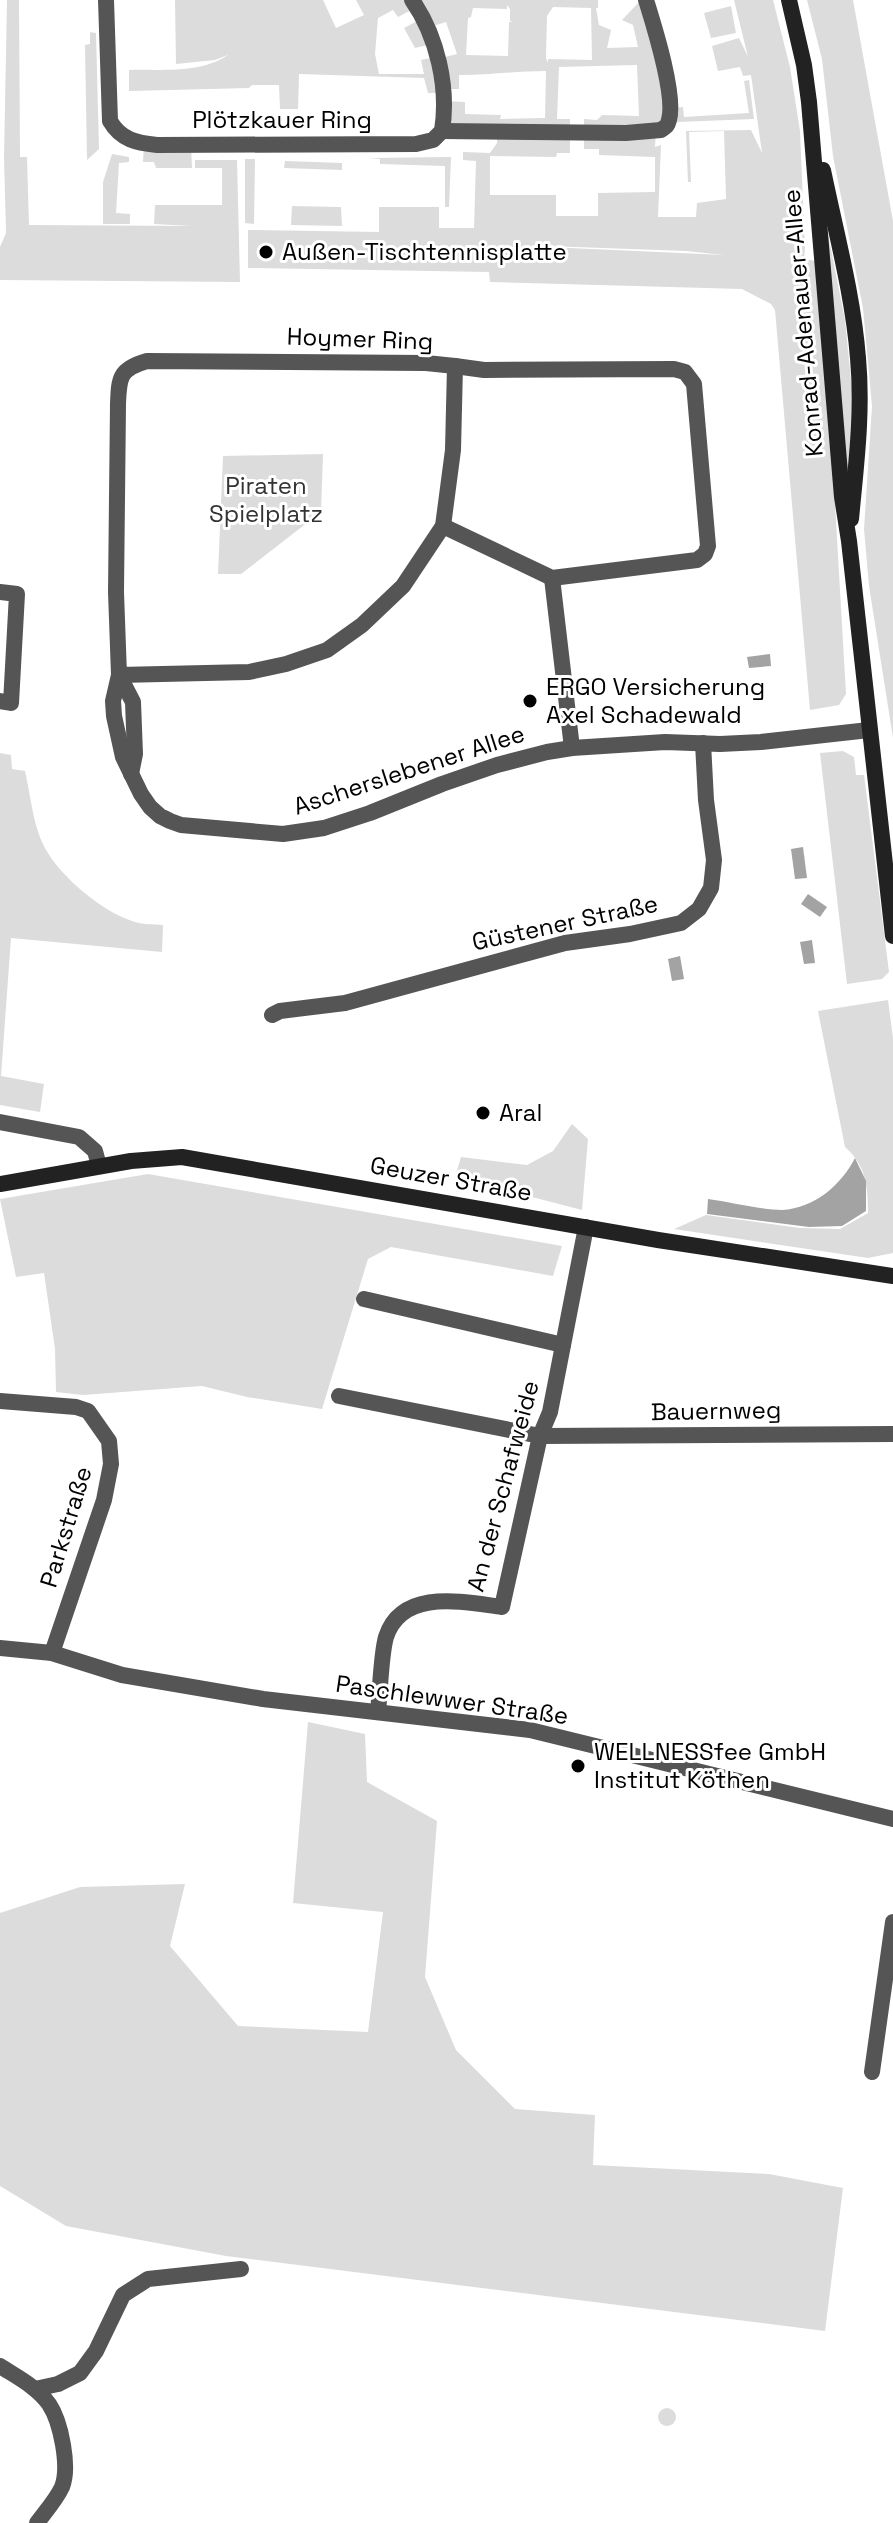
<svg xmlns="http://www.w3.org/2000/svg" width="893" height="2523" font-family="'Space Grotesk',sans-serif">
<rect width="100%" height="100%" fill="#fff"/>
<!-- green -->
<g fill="#dcdcdc" fill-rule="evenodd">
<polygon points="7,0 19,0 20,157 27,157 29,225 192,226 154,224 155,205 222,205 222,168 195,168 195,160 237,160 240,282 0,280 0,247 6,233 4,157"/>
<path d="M175,0H323L336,28L364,15L356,0H598V8H596L599,25L611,30L607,48L638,47L633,25L622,20L640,1L670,116L656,131L655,147L661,145L658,217H696L697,203L726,199L724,131L689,132L691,182H688L686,131L751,130L762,153L751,75L743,76L740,67L718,71L712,46L739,38L748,57L734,0H773L790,67L800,131L805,249L804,259L821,262L846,694L839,705L810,710L775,310L771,304L742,289L490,282L489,272L248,268V230L379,232V207H439V228H474L476,161L463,160V152L490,153L497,143V131L443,130L445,101L465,102V114L501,115L500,119L545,118L546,71C516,71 490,75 459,75V89H443V93H428L424,78L299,74L298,109H280L279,85H252L249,88L129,91V70C162,69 200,74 228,55L215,60L176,64ZM507,5L510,9V21L513,22H509L508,56L466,55L468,18L471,17L473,8L507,9ZM417,7L423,18L404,28L415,48L432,44L427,28L446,22L457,54L437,59L436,57L421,60L424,74H379L375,54L378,18L393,10L398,17ZM553,7L591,8L592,60L548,59V63L546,58L547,16ZM637,65L639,116L602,115L597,120L584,119V149H599V155L655,157V192L598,193V216H556V195H490V156L556,157L557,153H570V119H557L559,67ZM547,246L686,251L724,255L547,247Z"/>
<polygon points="807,0 853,0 893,221 893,738 869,586 864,529 872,406 863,308 833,156 822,59"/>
<polygon points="731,6 736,33 711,38 704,13"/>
<polygon points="90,32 96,33 99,149 87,160 85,45 90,44"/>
<polygon points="749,80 754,119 677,122 676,108 683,107 684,117 749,113 744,81"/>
<polygon points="144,144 191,145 192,168 156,168 154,162 143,162"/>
<polygon points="112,154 129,157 129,162 119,163 116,213 130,214 130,224 103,224 103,182"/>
<polygon points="451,157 449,207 445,207 445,166 380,164 380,159 369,158"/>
<polygon points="245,159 255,159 254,224 245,223"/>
<polygon points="285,161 342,163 342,170 284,168"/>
<polygon points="292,206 341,207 342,226 291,225"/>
<polygon points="824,214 845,320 853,400 849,495"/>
<polygon points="323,454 321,512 241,574 218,574 223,456"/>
<polygon points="843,751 854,757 856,775 864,775 889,972 882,979 847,984 820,753"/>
<path d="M0,753L11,755L12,769L25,771C31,797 33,827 46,850C62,878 102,911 132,921C142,925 153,924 163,925L162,952L11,938L1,1076L44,1084L40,1112L0,1105Z"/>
<path d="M888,1000L893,1038V1253L868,1258L674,1229L706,1215L800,1228L840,1229L868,1213C868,1187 866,1165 845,1147L818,1011Z"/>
<polygon points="572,1124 588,1139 582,1210 455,1177 461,1157 527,1165 553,1151"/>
<polygon points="148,1174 562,1246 553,1276 391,1247 368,1259 322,1409 247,1397 202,1386 83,1395 56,1392 55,1349 44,1273 16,1277 0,1199"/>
<polygon points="308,1722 365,1734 367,1782 437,1821 425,1977 456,2050 515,2109 595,2115 593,2165 769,2174 843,2188 825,2331 226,2256 66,2226 0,2186 0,1913 80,1887 185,1884 170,1946 238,2026 368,2032 383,1912 293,1903"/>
<circle cx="667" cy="2417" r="9"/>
</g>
<!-- water -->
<g fill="#a3a3a3">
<polygon points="770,654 771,666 749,668 747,657"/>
<polygon points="803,847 807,878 795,879 791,849"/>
<polygon points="808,894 827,907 820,917 801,904"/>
<polygon points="812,940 815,963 804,964 800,942"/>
<polygon points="680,956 684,979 672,981 668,959"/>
<path d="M855,1158L866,1181V1211L842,1226L809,1227L707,1214L708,1199C730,1202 762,1210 782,1210C815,1208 841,1185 855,1158Z"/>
</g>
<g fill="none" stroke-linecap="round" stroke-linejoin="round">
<!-- street -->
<g stroke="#555" stroke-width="16">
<path d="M106,0L110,121C121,140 137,143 157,145L416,144L433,140L442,131C449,87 437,36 412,0"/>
<path d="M442,131L626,133L661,130C666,126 667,127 669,120C676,95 654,26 646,0"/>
<polyline points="443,526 552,578 697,560 705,554 708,546 694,384 685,372 674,369 484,370 455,366"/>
<polyline points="552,578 572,748"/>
<polyline points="0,592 17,594 11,703 0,701"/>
<path d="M119,675L249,672L286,664L327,650L362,625L403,586L443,526L453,450L455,366L426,363L147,361C119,369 119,378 118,404L116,592L119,675L113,701L114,716L123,757L141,794L150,807L160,816L170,821L181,825L283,834L324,828L370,813L442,784L497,765L547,752L572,748L665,742L720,744L761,742L869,730"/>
<polyline points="119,675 133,702 135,754 131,774"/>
<polyline points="272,1015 280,1011 345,1003 565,943 630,934 681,923 699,909 711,888 714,860 706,800 703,743"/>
<polyline points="0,1122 79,1137 95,1151 99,1166"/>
<polyline points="364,1299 563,1345"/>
<polyline points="339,1396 540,1436 893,1434"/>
<polyline points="0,1401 76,1407 88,1411 109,1441 111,1464 104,1500 52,1653"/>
<polyline points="0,1648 52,1653 122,1675 263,1699 530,1730 893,1819"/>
<path d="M378,1712C380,1693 381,1654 386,1637C402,1588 463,1602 502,1607L540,1436L550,1412L586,1227"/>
<polyline points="872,2072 893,1922"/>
<path d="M0,2366C17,2377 37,2387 49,2404C61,2422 70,2467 62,2487C56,2500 45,2512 37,2523"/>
<polyline points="35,2389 58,2384 80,2373 96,2351 123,2295 148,2279 241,2269"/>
</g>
<!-- secondary -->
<g stroke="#222" stroke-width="16">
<polyline points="789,0 804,65 809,102 842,497 849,541 893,936"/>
<path d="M823,170C836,233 853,295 858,358C863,413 856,465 851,519"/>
<polyline points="0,1184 131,1161 182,1157 658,1240 893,1276"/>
</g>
</g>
<!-- markers -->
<g fill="#000" stroke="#fff" stroke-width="3">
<circle cx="266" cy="252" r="8"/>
<circle cx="530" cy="701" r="8"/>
<circle cx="483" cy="1113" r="8"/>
<circle cx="578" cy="1766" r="8"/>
</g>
<g text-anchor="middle" stroke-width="6" stroke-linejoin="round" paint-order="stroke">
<!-- street labels -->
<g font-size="24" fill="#000" stroke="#fff">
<text x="282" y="128">Plötzkauer Ring</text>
<text transform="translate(803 323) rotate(-95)" y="8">Konrad-Adenauer-Allee</text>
<text transform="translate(360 339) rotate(2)" y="8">Hoymer Ring</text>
<text transform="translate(409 770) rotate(-18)" y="8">Ascherslebener Allee</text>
<text transform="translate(565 923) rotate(-12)" y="8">Güstener Straße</text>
<text transform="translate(451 1179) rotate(10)" y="8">Geuzer Straße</text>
<text transform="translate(716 1411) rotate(-1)" y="8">Bauernweg</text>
<text transform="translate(503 1486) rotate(-75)" y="8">An der Schafweide</text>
<text transform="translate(66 1527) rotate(-73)" y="8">Parkstraße</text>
<text transform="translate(452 1700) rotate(8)" y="8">Paschlewwer Straße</text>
</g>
<!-- poi labels -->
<g font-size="24" fill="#000" stroke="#fff" text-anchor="start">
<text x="282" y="260">Außen-Tischtennisplatte</text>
<text x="546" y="695">ERGO Versicherung<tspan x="546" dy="28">Axel Schadewald</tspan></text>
<text x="499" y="1121">Aral</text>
<text x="594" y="1760">WELLNESSfee GmbH<tspan x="594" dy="28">Institut Köthen</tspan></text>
</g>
<!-- park labels -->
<g font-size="24" fill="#333" stroke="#fff">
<text x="266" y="494">Piraten<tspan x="266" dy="28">Spielplatz</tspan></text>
</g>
</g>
</svg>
